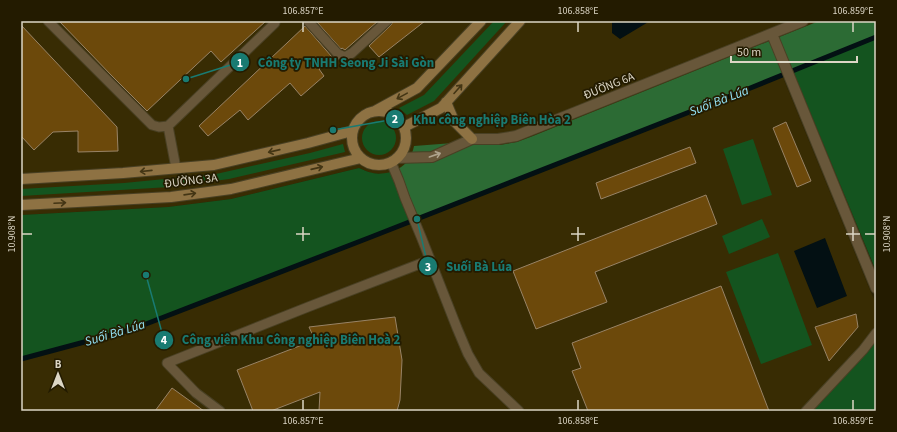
<svg xmlns="http://www.w3.org/2000/svg" width="897" height="432" font-family="'Source Sans 3',sans-serif">
	<rect width="100%" height="100%" fill="#2d2405"/>
	<!-- built -->
	<path fill="#382c03" d="M21,21h855v16l-94,38 90,220 4,8v24l-19,23 -57,61h-275l-43,-40 -16,-11 9,16 38,35h-492v-52l112,-30 277,-108 -28,-47 -11,-1 -12,-5 -128,31 -63,8 -147,8z"/>
	<!-- green -->
	<path fill="#14541f" d="M494,21h13l-73,80 -27,14 -8,-7 25,-13z
		M876,37v234l-83,-200z
		M362 138a17 17 0 1 1 34 0a17 17 0 1 1-34 0Z
		M753,139l19,56 -30,10 -19,-56z
		M343,144l2,8 -116,27 -59,8 -149,9v-7l103,-6 92,-9 94,-21z
		M359,168c13,6 18,7 32,4l20,49 -278,108 -112,30v-144l147,-8 63,-8z
		M762,219l8,18 -41,17 -7,-18z
		M778,253l34,92 -51,19 -35,-92z
		M876,339v72h-65z"/>
	<!-- forest -->
	<path fill="#2c6b34" d="M819,21h57v16l-133,54 -326,128 -19,-50c9,-5 14,-13 16,-23l39,-3 19,2h28l17,-3 16,-6z"/>
	<!-- water -->
	<path fill="#031013" d="M612,21h38l-30,18 -8,-6z
		M825,238l22,58 -30,12 -23,-57z"/>
	<g fill="none" stroke-linecap="round" stroke-linejoin="round">
		<!-- stream -->
		<path stroke="#031013" stroke-width="5" d="M21,359l112,-30 238,-92 372,-146 133,-54"/>
	</g>
	<!-- building -->
	<path fill="#6c490b" stroke="#988366" d="M59,21h207l-45,41 -10,-11 -64,60 -35,-35z
		M316,21h62l-33,29 -3,-2 -1,1z
		M393,21h32l-46,36 -10,-11 22,-21z
		M21,25l96,102 1,24 -40,1v-21l-25,1 -19,18 -13,-14z
		M305,26l27,31 -13,12 5,7 -23,20 -11,-13 -42,37 -8,-10 -32,26 -9,-10z
		M786,122l25,59 -14,6 -24,-59z
		M690,147l6,16 -95,36 -5,-16z
		M706,195l11,29 -122,48 12,30 -71,27 -23,-58z
		M721,286l48,125h-181l-16,-40 9,-3 -9,-25z
		M856,314l2,13 -29,34 -14,-34z
		M395,317l7,43 -2,40 -3,11h-78l1,-19 -49,19h-18l-16,-41 78,-30 -6,-13z
		M172,388l32,23h-49z"/>
	<g fill="none" stroke-linecap="round" stroke-linejoin="round">
		<defs>
			<path id="lane" d="M48,21l104,104 7,2 9,-1 107,-103v-2
				M308,21l30,33 7,3 7,-4 35,-32
				M168,126l8,42
				M391,162l8,19 6,17 17,41 35,89 11,26 11,19 40,38
				M220,411l-24,-18 -29,-30 141,-56 122,-47
				M806,411l57,-61 13,-17"/>
			<path id="street" d="M772,34l104,254
				M397,158l35,-1 40,-18h26l18,-3 287,-115"/>
			<path id="secondary" d="M446,102l8,19 18,18
				M375,111l42,-23 64,-67
				M352 138a27 27 0 1 1 54 0a27 27 0 1 1-54 0Z
				M404,127l37,-19 79,-87
				M21,179l102,-6 91,-8 94,-22 44,-12
				M21,205l150,-8 60,-8 130,-31"/>
		</defs>
		<!-- lane casing -->
		<use href="#lane" stroke="#494024" stroke-width="11"/>
		<!-- street casing -->
		<use href="#street" stroke="#494024" stroke-width="12"/>
		<!-- secondary casing -->
		<use href="#secondary" stroke="#494024" stroke-width="12"/>
		<!-- lane -->
		<use href="#lane" stroke="#68573a" stroke-width="9"/>
		<!-- street -->
		<use href="#street" stroke="#68573a" stroke-width="10"/>
		<!-- secondary -->
		<use href="#secondary" stroke="#8e7243" stroke-width="10"/>
	</g>
	<!-- one-way arrows -->
	<defs><path id="oneway-shaft" d="M-6 0H5M1.5-3L5.5 0L1.5 3" fill="none" stroke-width="1.6" stroke-linecap="round" stroke-linejoin="round"/></defs>
	<g stroke="#433514">
		<use href="#oneway-shaft" transform="translate(458 89) rotate(-48)"/>
		<use href="#oneway-shaft" transform="translate(402 96) rotate(151)"/>
		<use href="#oneway-shaft" transform="translate(274 151) rotate(167)"/>
		<use href="#oneway-shaft" transform="translate(317 168) rotate(-13)"/>
		<use href="#oneway-shaft" transform="translate(146 171) rotate(174)"/>
		<use href="#oneway-shaft" transform="translate(190 194) rotate(-8)"/>
		<use href="#oneway-shaft" transform="translate(60 203) rotate(-3)"/>
	</g>
	<use stroke="#aea38d" href="#oneway-shaft" transform="translate(435 155) rotate(-19)"/>
	<!-- ticks -->
	<path fill="none" stroke="#dcd6c5" stroke-width="1.5" d="M303,22v10M578,22v10M853,22v10M303,227v14M578,227v14M853,227v14M22,234h10M296,234h14M571,234h14M846,234h14M865,234h10M303,400v10M578,400v10M853,400v10"/>
	<g text-anchor="middle" dominant-baseline="central" stroke-width="3.5" stroke-linejoin="round" paint-order="stroke">
		<!-- street labels -->
		<g font-size="12" fill="#dcd6c5" stroke="#231b00">
			<text transform="translate(609 86) rotate(-22)">ĐƯỜNG 6A</text>
			<text transform="translate(191 181) rotate(-7)">ĐƯỜNG 3A</text>
		</g>
		<!-- water labels -->
		<g font-size="13" font-style="italic" fill="#95e5f8" stroke="#231b00">
			<text transform="translate(719 101) rotate(-21)">Suối Bà Lúa</text>
			<text transform="translate(115 333) rotate(-17)">Suối Bà Lúa</text>
		</g>
	</g>
	<!-- callouts -->
	<path fill="none" stroke="#197b72" stroke-width="1.5" d="M186 79L240 62M333 130L395 119M417 219L428 266M146 275L164 340"/>
	<g fill="#197b72" stroke="#231b00" stroke-width="1.5">
		<circle cx="186" cy="79" r="4"/>
		<circle cx="333" cy="130" r="4"/>
		<circle cx="417" cy="219" r="4"/>
		<circle cx="146" cy="275" r="4"/>
		<circle cx="240" cy="62" r="10"/>
		<circle cx="395" cy="119" r="10"/>
		<circle cx="428" cy="266" r="10"/>
		<circle cx="164" cy="340" r="10"/>
	</g>
	<g font-size="12" text-anchor="middle" font-weight="bold" fill="#fff">
		<text x="240" y="67">1</text>
		<text x="395" y="123">2</text>
		<text x="428" y="271">3</text>
		<text x="164" y="344">4</text>
	</g>
	<g font-size="13" text-anchor="middle" font-weight="bold" fill="#197b72" stroke="#231b00" stroke-width="3.5" stroke-linejoin="round" paint-order="stroke">
		<text x="346" y="67">Công ty TNHH Seong Ji Sài Gòn</text>
		<text x="492" y="124">Khu công nghiệp Biên Hòa 2</text>
		<text x="479" y="271">Suối Bà Lúa</text>
		<text x="291" y="344">Công viên Khu Công nghiệp Biên Hoà 2</text>
	</g>
	<!-- border -->
	<rect width="897" height="432" fill="none" stroke="#231b00" stroke-width="44"/>
	<!-- north arrow -->
	<g transform="translate(58 374)" stroke="#231b00" stroke-width="3" paint-order="stroke">
	<path d="M0-3L7 15L0 10L-7 15Z" fill="#dcd6c5"/>
	<text y="-6" font-size="11" font-weight="bold" text-anchor="middle" fill="#dcd6c5">B</text>
	</g>
	<!-- scale -->
	<path d="M731 56v6h126v-6" fill="none" stroke="#dcd6c5" stroke-width="2"/>
	<text x="737" y="56" font-size="12" fill="#dcd6c5" stroke="#231b00" stroke-width="3" paint-order="stroke">50 m</text>
	<rect x="22" y="22" width="853" height="388" fill="none" stroke="#dcd6c5" stroke-width="1.5"/>
	<g font-size="10" text-anchor="middle" fill="#dcd6c5">
		<text x="303" y="14">106.857°E</text>
		<text x="578" y="14">106.858°E</text>
		<text x="853" y="14">106.859°E</text>
		<text transform="translate(11 234) rotate(-90)" y="4">10.908°N</text>
		<text transform="translate(886 234) rotate(-90)" y="4">10.908°N</text>
		<text x="303" y="424">106.857°E</text>
		<text x="578" y="424">106.858°E</text>
		<text x="853" y="424">106.859°E</text>
	</g>
</svg>
